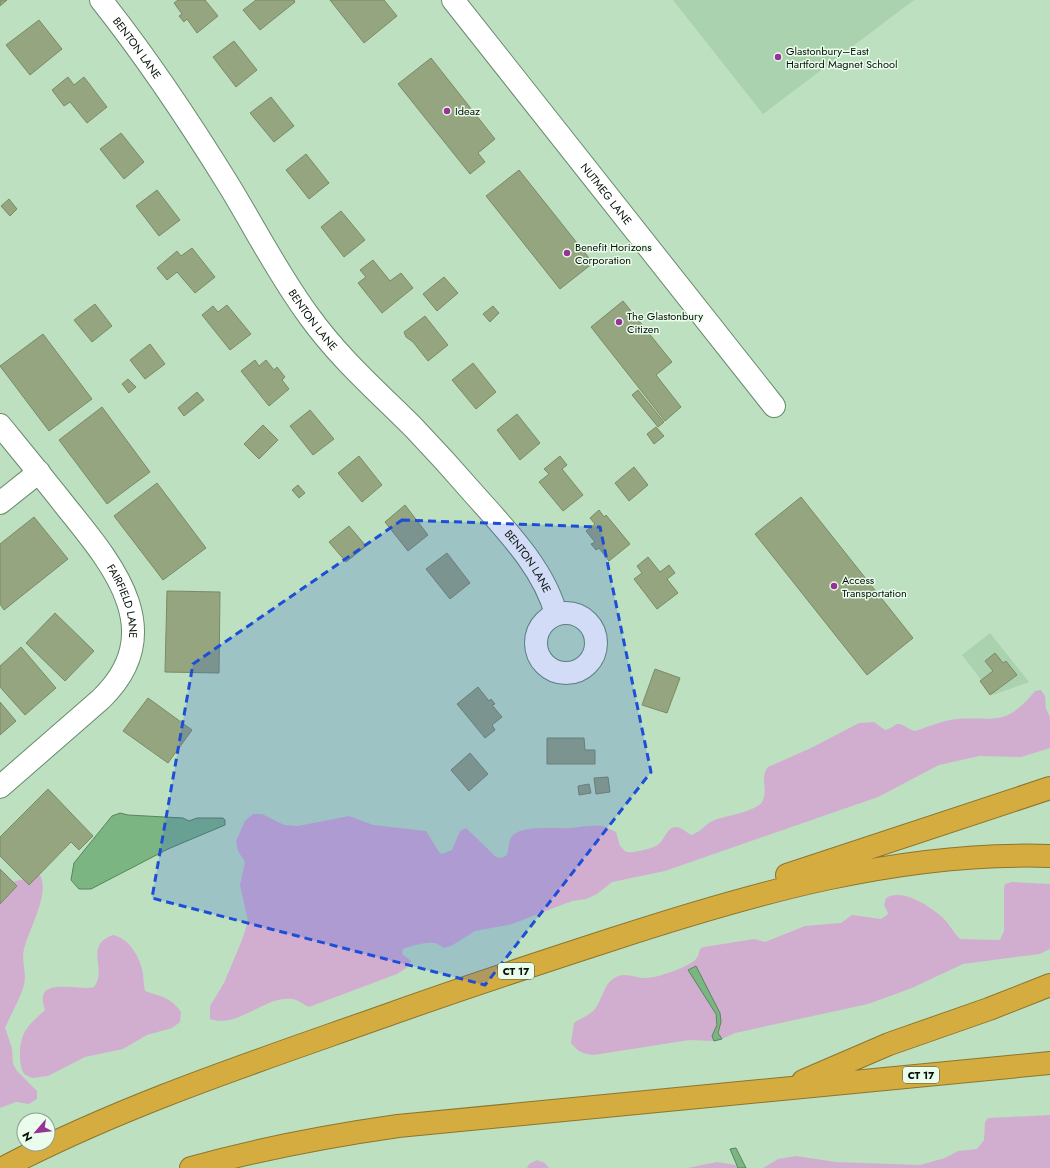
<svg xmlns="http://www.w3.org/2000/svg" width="1050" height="1168" font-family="Jost,sans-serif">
	<rect width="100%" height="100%" fill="#bde0c0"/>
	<!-- built -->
	<path fill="#aad2ae" d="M673,0h241l-151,114z
		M990,633l39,49 -36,13 -31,-40z"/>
	<!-- green -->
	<path fill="#d1aed0" d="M1041,690l4,6 1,13 4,8v31l-29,9 -42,-1 -40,9 -61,32 -213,74 -53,11 -15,12 -11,5 -14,2 -60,23 -37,7 -24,15 -8,2c-9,-10 -25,-3 -38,0l-2,1 -1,5 9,7 -2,5 -12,8 -88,33c-5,-2 -12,-8 -17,-8 -29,-3 -53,30 -82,20v-13l14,-23 18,-43 6,-19 -8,-36 5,-23 -7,-11 -2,-10 9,-20 8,-7h9l22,11 14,1 51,-10 24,9 53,6 13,21 3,2 10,-4 8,-19 6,-3 30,29 6,1 5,-3c2,-6 1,-15 6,-20 12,-10 43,-6 58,-7 9,-1 21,-3 31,-2 4,1 10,4 14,6l4,14 6,6c8,1 26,-3 33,-8 6,-5 8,-18 18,-17 4,1 10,5 14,8 10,-3 16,-13 26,-16 11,-3 39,-8 45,-17 7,-11 -3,-25 6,-35l43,-19 48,-25 15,-1 11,8c5,-1 8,-4 12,-6 6,-1 12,6 18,7 13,-4 28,-11 42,-12 41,-3 47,9 78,-28z
		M40,875c10,19 -11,54 -16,74 -3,12 3,23 0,36 -4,14 -13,29 -19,43l7,20 1,16 4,7 20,20v8l-8,5 -13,-2 -16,6v-223z
		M1012,882l38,2v65l-10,5 -77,10 -51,24 -44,16 -133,29 -13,6 -4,-6 3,-11 -25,-56 -8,4c9,13 29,37 29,53 0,7 -6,11 -3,18l-25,-1 -95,15c-11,-1 -16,-3 -23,-12l3,-20c7,-5 16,-8 21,-14 7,-9 9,-25 19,-31 10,-7 21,0 32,0 11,0 43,-11 50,-19 3,-3 2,-7 5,-11l3,-1 50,-8 11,3 40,-16 36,-3 11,-8 29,4 6,-4 1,-2 -4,-8 2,-7c17,-10 43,8 56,19 7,6 11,15 18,22l40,1 4,-9v-43l1,-4z
		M113,935c15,3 25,19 29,34 2,7 1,15 3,22 15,5 27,7 36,21l-1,10 -8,6 -25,7 -24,14 -38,8 -37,19 -16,2 -8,-4c-4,-7 -4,-14 -4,-22 1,-22 10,-28 25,-42 -1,-4 -3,-9 -2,-13 1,-18 41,-6 51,-10 14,-17 -11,-42 19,-52z
		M1050,1115v53h-287l15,-9 18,-3 40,6 84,3 25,-7 13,-7 19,-2 7,-9 1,-18 3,-4z
		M537,1160l8,3 4,5h-22l2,-4z
		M717,1162l19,3 2,3h-51z"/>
	<!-- water -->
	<path fill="#7bb582" stroke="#58845d" d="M120,813l8,2 55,3 6,3 8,-3h26l2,2v5l-57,24 -77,40h-12l-8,-9 3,-17 38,-47z
		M696,966l24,47 1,9 -3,11 4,6 -8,2 -2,-5 5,-11 -1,-11 -28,-44z
		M736,1148l10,20h-8l-8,-19z"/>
	<!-- building -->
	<path fill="#94a57f" stroke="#7a8a65" d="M0,0h7l-7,6z
		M178,0h27l13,16 -21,17 -10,-14 -3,3 -5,-6 3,-2 -8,-11z
		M256,0h38l1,2 -35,28 -17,-20z
		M330,0h54l13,16 -33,27z
		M39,20l23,29 -32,26 -24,-30z
		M234,41l23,29 -21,17 -23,-30z
		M431,58l64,81 -17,14 7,9 -15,12 -72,-90z
		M68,77l6,8 10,-8 23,30 -20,16 -17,-21 -6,4 -12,-16z
		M271,97l23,29 -20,16 -24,-29z
		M121,133l23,29 -20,17 -24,-30z
		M306,154l23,29 -20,16 -23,-29z
		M519,170l74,93 -33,26 -74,-93z
		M157,190l23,30 -21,16 -23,-30z
		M9,199l8,10 -7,7 -9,-10z
		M341,211l24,29 -21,17 -23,-30z
		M192,248l23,29 -20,16 -18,-21 -10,8 -10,-12 20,-17 4,5z
		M373,260l17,21 11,-8 12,15 -31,25 -24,-30 8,-6 -6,-7z
		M444,277l14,16 -21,18 -14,-17z
		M623,301l49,61 -16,13 25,32 -16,14 -74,-94z
		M95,304l17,22 -20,16 -18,-22z
		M227,305l24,29 -21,16 -28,-35 11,-9 5,6z
		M493,306l6,7 -9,9 -7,-8z
		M425,316l23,29 -20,16 -15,-19 -7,-5 -2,-5z
		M43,334l49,65 -43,32 -49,-65z
		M150,344l15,20 -20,15 -15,-19z
		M255,360l4,6 7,-6 8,10 3,-3 8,10 -3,3 7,9 -20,17 -28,-35z
		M473,363l23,29 -20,17 -24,-29z
		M128,379l8,8 -7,6 -7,-9z
		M638,390l26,32 -6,5 -26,-32z
		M197,392l7,8 -20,16 -6,-8z
		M102,407l48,65 -43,32 -48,-64z
		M310,410l24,29 -21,16 -23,-29z
		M517,414l23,29 -20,17 -23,-30z
		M263,425l15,15 -19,19 -15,-15z
		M656,427l8,9 -10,8 -7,-10z
		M359,456l23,29 -20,17 -24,-29z
		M560,456l7,9 -5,4 21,26 -20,16 -24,-29 10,-8 -5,-5z
		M634,467l14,18 -19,16 -14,-18z
		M157,483l49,65 -43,32 -49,-64z
		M298,485l7,8 -6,5 -7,-8z
		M801,497l112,141 -46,37 -112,-141z
		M405,505l23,30 -20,16 -23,-29z
		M599,510l5,7 2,-2 24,29 -21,17 -10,-13 -3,2 -5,-6 4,-2 -9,-11 9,-7 -5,-6z
		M34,517l34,42 -64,51 -4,-6v-60z
		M349,526l17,20 -20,16 -17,-20z
		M447,553l23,30 -20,16 -24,-30z
		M648,557l12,15 9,-7 6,8 -8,6 11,14 -21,16 -23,-30 8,-6 -5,-7z
		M167,591l53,1 -1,81 -54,-1z
		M55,613l39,38 -29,30 -39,-38z
		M21,647l35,41 -31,27 -25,-28v-21z
		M995,653l8,10 3,-2 11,14 -27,20 -10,-14 13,-10 -8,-10z
		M655,669l25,9 -13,35 -25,-8z
		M478,687l11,14 2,-2 4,5 -3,1 10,12 -10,8 3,5 -10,8 -28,-34z
		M148,698l44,32 -24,33 -45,-32z
		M0,702l16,19 -16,14z
		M547,738h37l1,12h10v14h-48z
		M470,753l18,21 -19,17 -18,-21z
		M608,777l2,15 -14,2 -2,-16z
		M589,784l2,9 -12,2 -1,-9z
		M48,789l45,47 -14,14 -8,-8 -42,43 -29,-29v-19z
		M0,869l17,17 -17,18z"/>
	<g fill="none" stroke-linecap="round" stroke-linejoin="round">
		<defs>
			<g id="street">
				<path id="s1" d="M101,0c46,58 88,121 127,184 27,44 50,90 81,132 30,42 69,76 105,112 21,22 41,44 60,66 31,35 70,74 82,120"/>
				<path id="s2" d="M453,0l321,406"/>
				<path id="s3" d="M0,425c22,27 45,55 67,83 46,57 103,124 34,191l-101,88"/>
				<path d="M0,503l39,-31"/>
				<circle cx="566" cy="643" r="30"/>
			</g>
			<path id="highway" d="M787,875l263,-87
				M803,1081l86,-37 100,-35 61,-24
				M3,1168c124,-65 258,-108 390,-155 73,-26 146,-50 220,-74 141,-46 287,-88 437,-83
				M191,1168c68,-19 137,-32 207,-42l652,-63"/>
		</defs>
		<!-- street casing -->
		<use href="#street" stroke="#698a6d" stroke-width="24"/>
		<!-- highway casing -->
		<use href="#highway" stroke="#8c752c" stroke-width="24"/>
		<!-- street -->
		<use href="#street" stroke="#fff" stroke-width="22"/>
		<!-- highway -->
		<use href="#highway" stroke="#d5ac40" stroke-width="22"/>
	</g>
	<!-- marked area -->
	<path fill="#1d4ed8" fill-opacity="0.2" stroke="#1d4ed8" stroke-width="3" stroke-dasharray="8 5" stroke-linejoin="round" d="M402,520l198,7 51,245 -166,213 -333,-87 41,-234z"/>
	<!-- markers -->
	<g fill="#973298" stroke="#eafceb" stroke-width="1.5">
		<circle cx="778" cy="57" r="4"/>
		<circle cx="447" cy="111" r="4"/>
		<circle cx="567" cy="253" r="4"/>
		<circle cx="619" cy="322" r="4"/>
		<circle cx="834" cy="586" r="4"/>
	</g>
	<g text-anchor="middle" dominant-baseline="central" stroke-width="3" stroke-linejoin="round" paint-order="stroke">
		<!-- shield labels -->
		<g fill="#eafceb" stroke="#4a574b" stroke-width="1">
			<rect x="498" y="963" width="36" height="16" rx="3"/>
			<rect x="903" y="1067" width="36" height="16" rx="3"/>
		</g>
		<g font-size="10" font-weight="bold" fill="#051006">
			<text x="516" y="971">CT 17</text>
			<text x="921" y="1075">CT 17</text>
		</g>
		<!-- street labels -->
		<g font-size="11" fill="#051006" stroke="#eafceb">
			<text stroke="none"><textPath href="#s1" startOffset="60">BENTON LANE</textPath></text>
			<text stroke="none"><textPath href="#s2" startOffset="247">NUTMEG LANE</textPath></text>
			<text stroke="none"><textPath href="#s1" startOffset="384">BENTON LANE</textPath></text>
			<text stroke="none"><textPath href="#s1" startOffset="708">BENTON LANE</textPath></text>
			<text stroke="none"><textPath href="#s3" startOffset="217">FAIRFIELD LANE</textPath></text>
		</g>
		<!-- poi labels -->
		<g font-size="11" fill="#051006" stroke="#eafceb" text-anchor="start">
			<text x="786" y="51">Glastonbury–East<tspan x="786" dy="13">Hartford Magnet School</tspan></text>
			<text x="455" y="111">Ideaz</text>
			<text x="575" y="247">Benefit Horizons<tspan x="575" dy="13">Corporation</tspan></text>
			<text x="627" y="316">The Glastonbury<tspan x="627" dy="13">Citizen</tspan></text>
			<text x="842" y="580">Access<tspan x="842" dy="13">Transportation</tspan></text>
		</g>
	</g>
	<!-- north arrow -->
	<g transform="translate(36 1132) rotate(242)"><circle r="19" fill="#eafceb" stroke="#8e9e8f"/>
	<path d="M0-3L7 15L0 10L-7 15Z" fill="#973298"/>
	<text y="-6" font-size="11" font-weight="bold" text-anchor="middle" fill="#051006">N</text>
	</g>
</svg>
